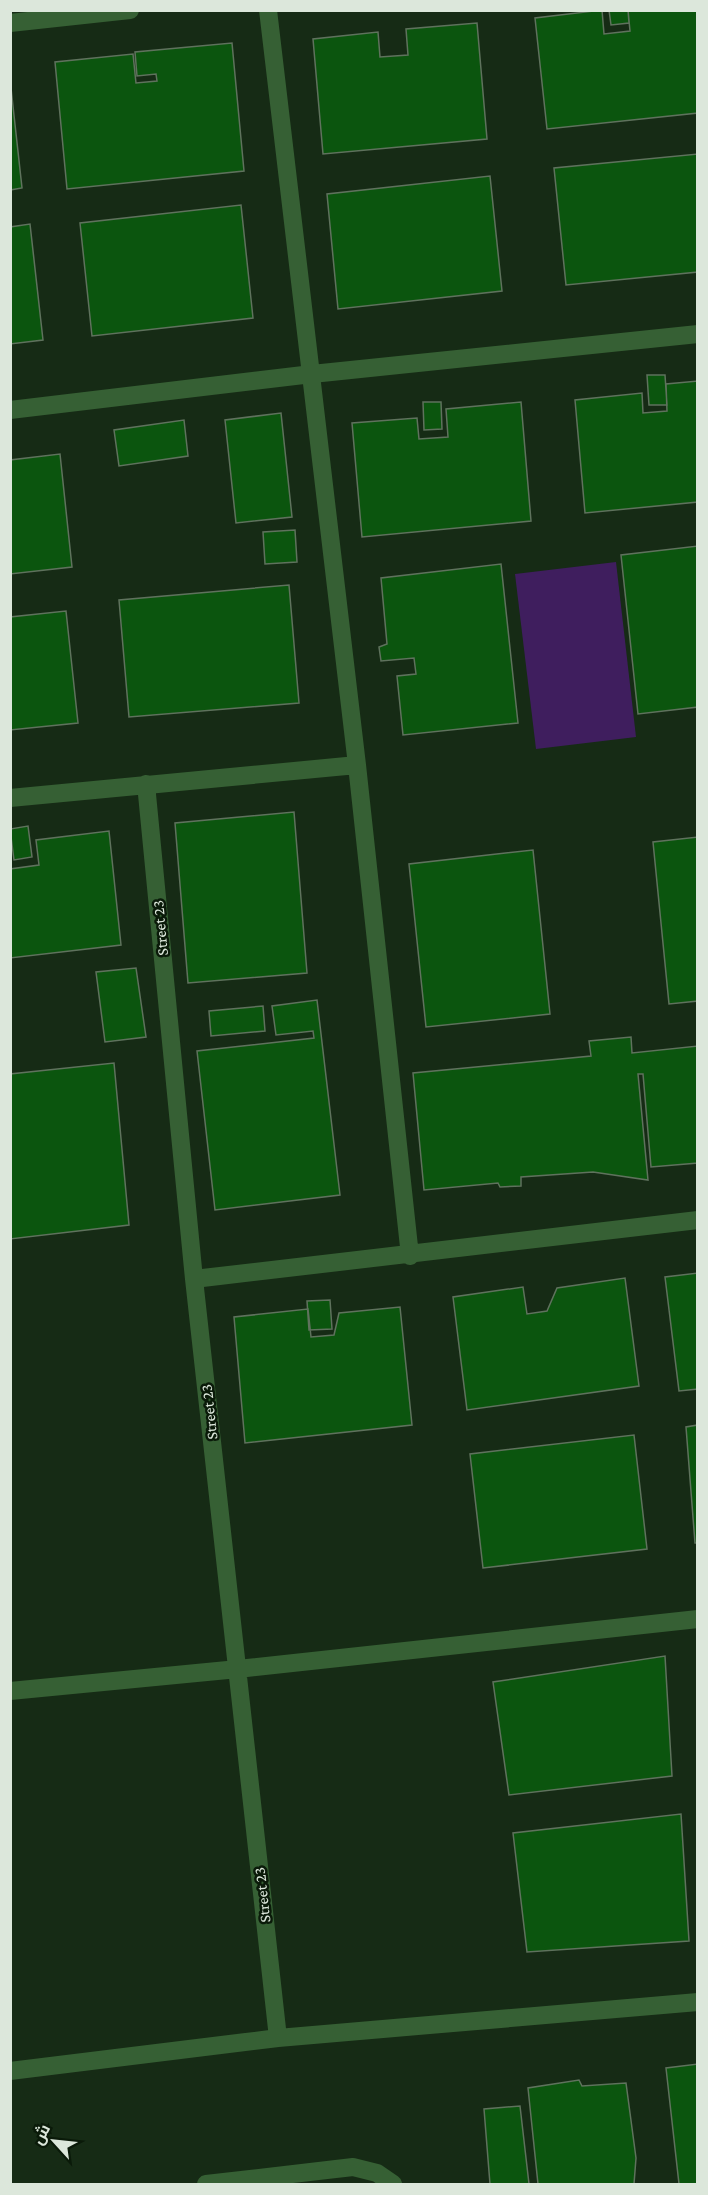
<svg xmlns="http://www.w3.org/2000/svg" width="708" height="2195" font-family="'Crimson Pro',Cairo,serif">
	<rect width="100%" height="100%" fill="#132312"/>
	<!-- built -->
	<path fill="#162b15" d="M11,11h686v2173h-686z"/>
	<!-- green -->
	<path fill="#3f1e5e" d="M616,562l20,175 -100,12 -21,-175z"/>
	<!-- building -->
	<path fill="#0b550e" stroke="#5f725d" stroke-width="1.5" d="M602,10l2,24 26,-3 -2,-21h70v103l-151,16 -12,-111z
		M609,10h19l1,13 -18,2z
		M477,23l10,116 -164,15 -10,-115 65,-7 2,25 28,-2 -2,-26z
		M232,43l12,128 -177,18 -12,-127 78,-8 3,29 21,-2 -1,-7 -19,2 -2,-24z
		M10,79l12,109 -12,2z
		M698,154v118l-132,13 -12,-117z
		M490,176l12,115 -164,18 -11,-115z
		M241,205l12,113 -161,18 -12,-113z
		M30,224l13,116 -33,4v-117z
		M647,375h18l2,30h-18z
		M698,381v121l-113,11 -10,-113 67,-7 1,20 24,-2 -1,-27z
		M423,402h18l1,27 -18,1z
		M521,402l10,119 -169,16 -10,-114 65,-5 2,21 29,-2 -2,-28z
		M281,413l11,104 -56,6 -11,-103z
		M184,420l4,36 -69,10 -5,-36z
		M60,454l12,113 -62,7v-114z
		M295,530l2,32 -32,2 -2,-32z
		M698,546v161l-60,7 -17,-159z
		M501,564l17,159 -115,12 -6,-59 19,-2 -2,-16 -33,3 -2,-14 8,-3 -6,-66z
		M289,585l10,118 -170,14 -10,-117z
		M66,611l12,112 -68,7v-113z
		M294,812l13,161 -119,10 -13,-160z
		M28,826l4,31 -18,3 -4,-31z
		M109,831l12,114 -111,13v-89l29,-4 -3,-25z
		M698,837v164l-29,3 -16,-162z
		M533,850l17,164 -124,13 -17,-163z
		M136,968l10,69 -41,5 -9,-70z
		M317,1000l23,195 -125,15 -18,-159 117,-13 -1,-7 -37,4 -4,-29z
		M263,1006l2,25 -54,5 -2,-25z
		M631,1037l1,16 66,-7v117l-47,4 -8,-93h-5l10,106 -55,-8 -72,5v9l-21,1 -2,-4 -74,7 -11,-117 178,-17 -2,-15z
		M114,1063l15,162 -119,14v-165z
		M698,1273v116l-19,2 -14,-114z
		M625,1278l14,108 -172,24 -14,-113 70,-10 4,27 20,-3 10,-23z
		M330,1300l2,29 -23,1 -2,-29z
		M400,1307l12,118 -167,18 -11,-126 74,-8 3,28 23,-2 5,-22z
		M698,1425v118h-3l-9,-116z
		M634,1435l13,114 -164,19 -13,-114z
		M665,1656l7,120 -163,19 -16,-113z
		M681,1814l8,127 -162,11 -14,-119z
		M698,2064v120h-19l-13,-116z
		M579,2080l3,6 44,-3 10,75 -2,26h-96l-10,-96z
		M520,2106l9,78h-39l-6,-75z"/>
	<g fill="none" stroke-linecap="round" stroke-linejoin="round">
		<!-- street -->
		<path stroke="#366034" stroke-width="18" d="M268,10l89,755 53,491
			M10,23l120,-13
			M10,410l302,-36 386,-40
			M146,784l48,495 84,759
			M10,798l347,-33
			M194,1279l504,-59
			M10,1691l228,-22 460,-50
			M10,2071l268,-33 420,-36
			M206,2184l147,-17 24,6 16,11"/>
	</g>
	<g text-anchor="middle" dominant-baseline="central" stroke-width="5" stroke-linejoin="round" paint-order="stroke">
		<!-- street labels -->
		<g font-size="16" fill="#dce7db" stroke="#0a1a09">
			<text transform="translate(160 928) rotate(-95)">Street 23</text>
			<text transform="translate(209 1412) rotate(-96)">Street 23</text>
			<text transform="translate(262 1895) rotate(-96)">Street 23</text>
		</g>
	</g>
	<!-- border -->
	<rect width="708" height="2195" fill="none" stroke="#dce7db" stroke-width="24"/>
	<!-- north arrow -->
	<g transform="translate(54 2141) rotate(297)" stroke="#0a1a09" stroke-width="4.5" paint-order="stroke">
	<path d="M0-4.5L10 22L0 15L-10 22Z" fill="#dce7db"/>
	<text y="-9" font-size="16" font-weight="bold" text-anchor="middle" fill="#dce7db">ش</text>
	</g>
</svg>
